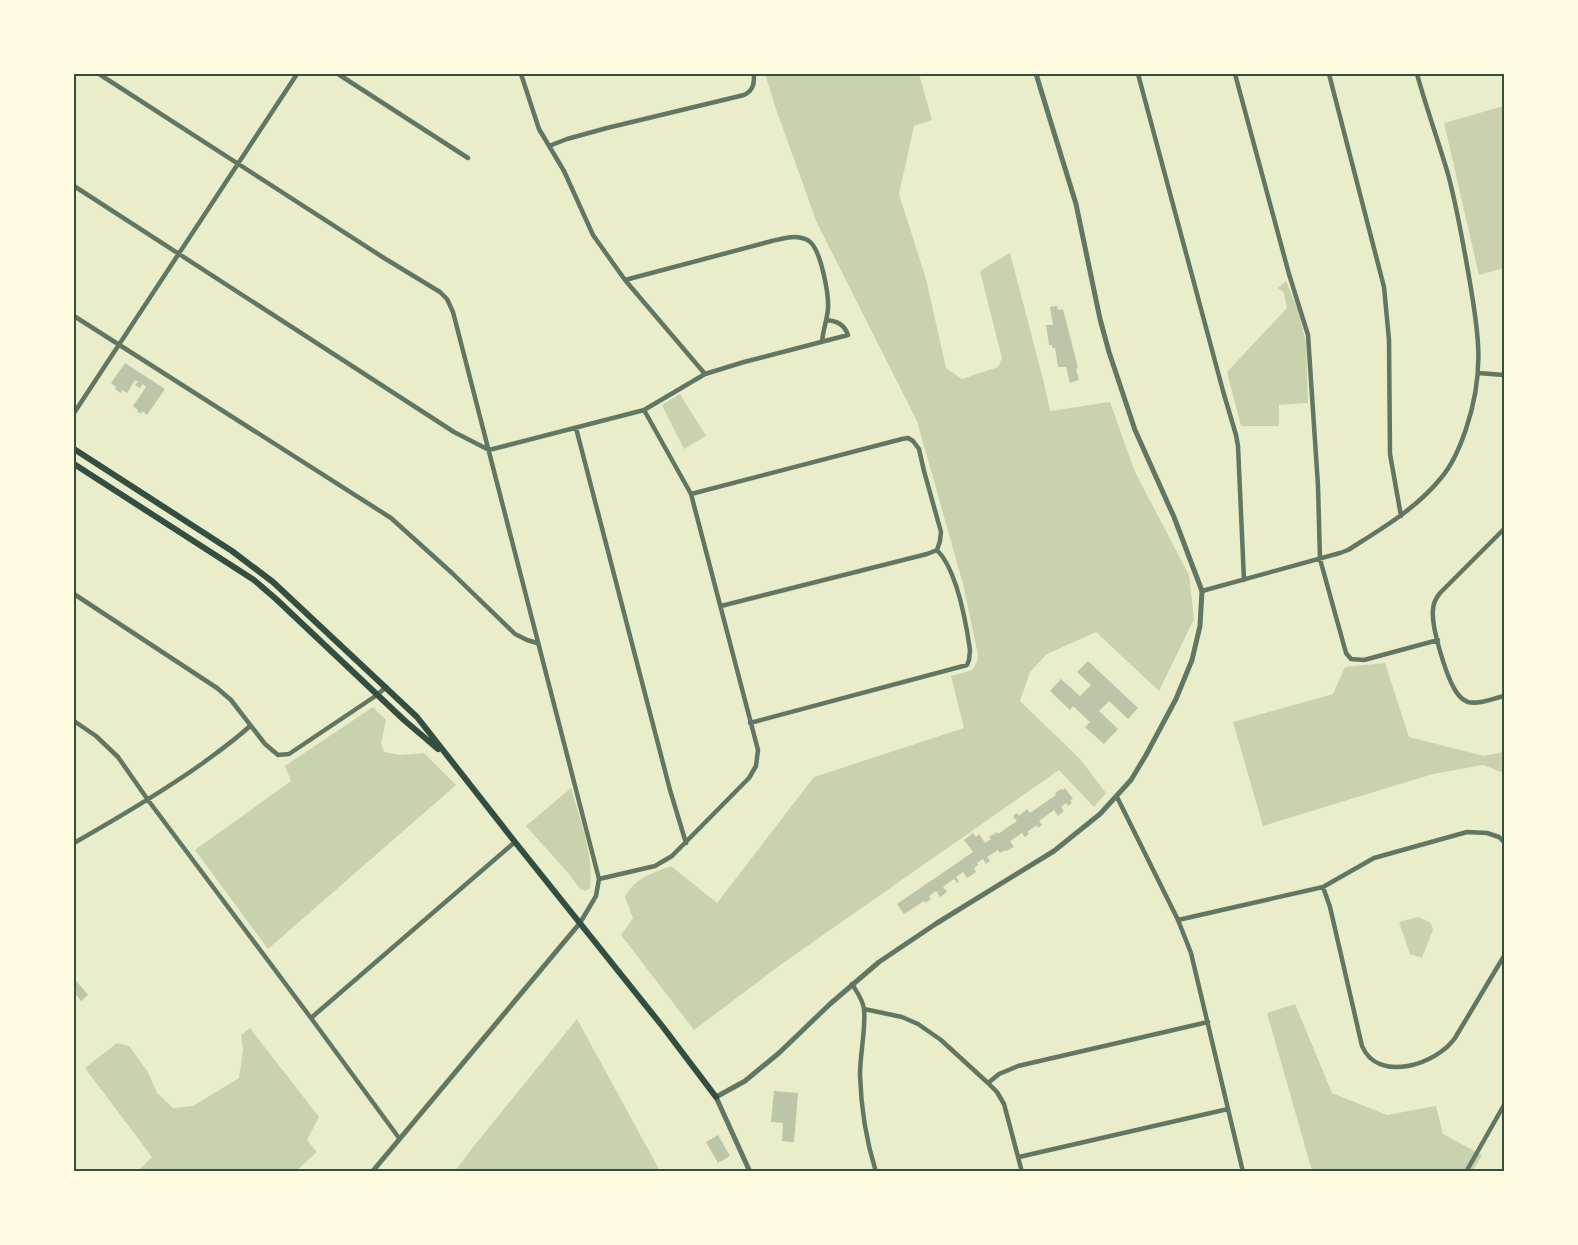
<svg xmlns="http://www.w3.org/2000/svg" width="1578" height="1245" font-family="'Golos Text',sans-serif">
	<rect width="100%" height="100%" fill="#e9edc9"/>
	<!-- green -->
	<path fill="#cad2ad" d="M765,74h154l13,46 -18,6 -15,68 27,85 20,89 16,11 36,-12 4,-9 -22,-87 30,-18 34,130 6,28 60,-9 25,70 54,103 5,44 -35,72 -63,-59 -49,22 -17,18 -10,29 60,58 26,34 -12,14 -35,-37 -276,193 -89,67 -73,-95 12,-17 -8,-21c11,-20 26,-23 46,-31l46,37 97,-126 150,-49 -13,-52 21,-6 5,-8 1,-7 -15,-71 -46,-163 -100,-198 -41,-114z
		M1504,106v162l-25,7 -35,-152z
		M1286,281l13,31 7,31 2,60 -29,2v21h-38l-14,-54 60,-64 -3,-15 -6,-5z
		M680,394l26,42 -22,13 -22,-44z
		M1385,663l24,74 75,19 20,-4v21l-21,-8 -50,9 -170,52 -30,-104 100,-28 12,-27z
		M373,707l13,13 -5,23 3,9 16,3 24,-2 32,32 -188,164 -73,-99 96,-69 -6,-15z
		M571,788c9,32 23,67 19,100l-4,3 -6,-2 -11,-15 -43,-48z
		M1418,917l13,6 2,7 -11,28 -12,-4 -11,-32z
		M1295,1004l37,89 55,22 49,-9 7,28 39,21 -9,16h-161l-45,-158z
		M577,1019l83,152h-205l18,-24z
		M250,1028l69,89 -12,23 10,12 -21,19h-153l-3,-2 12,-12 -67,-89 32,-25 12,3 19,26 9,21 16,15 20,-2 46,-28 4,-29 -2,-14z"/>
	<!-- building -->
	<path fill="#bcc5a7" d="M1057,306l1,4 5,-1 15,59 -2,1 3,11 -9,3 -4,-16h-8l-3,-19h-3v-3h-3l-3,-20h7l-3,-18z
		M125,363l40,26 -18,26 -5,-4 -1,3 -4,-3 1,-1 -5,-4 13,-19 -3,-3 -3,4 -5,-3 3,-3 -3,-2 -8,13 -5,-3 -1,3 -6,-4 1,-2 -5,-4z
		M1088,661l50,47 -10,11 -19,-18 -10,10 19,18 -14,15 -19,-17 5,-5 -17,-16 -3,4 -20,-19 11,-12 19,17 11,-11 -14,-13z
		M1065,788l8,11 -3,1 2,3 -4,3 -2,-3 -5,4 3,4 -6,5 -4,-6 -15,11 3,4 -4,3 -1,-3 -10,7 2,2 -4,3 -3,-4 -12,8 4,6 -7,4 -1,-1 -6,3 -2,-3 -11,7 3,4 -4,3 -3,-5 -6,4 1,2 -4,3 2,4 -9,6 -4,-6 -7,5 3,5 -2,1 -3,-4 -11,8 4,5 -7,5 -4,-6 -7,5 2,3 -6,4 -1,-2 -20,13 -7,-10 76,-52 -9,-12 9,-7 3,4 3,-3 6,9 6,-4 -2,-2 8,-5 1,2 19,-13 -4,-5 4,-3 2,3 8,-7 3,4 26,-18 -1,-2 6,-4 2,1z
		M74,978l14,17 -7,6 -6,-8 -1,1z
		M774,1091l24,2 -4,49 -12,-1 1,-18 -12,-1z
		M718,1135l12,21 -12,7 -12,-21z"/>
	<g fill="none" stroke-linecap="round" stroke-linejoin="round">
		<!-- minor -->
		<path stroke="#617663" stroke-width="4.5" d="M99,74l285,184 56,34 7,7 6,13c49,189 97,378 146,567l-3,17 -16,27
			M338,74l130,84
			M521,74l18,55 25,42 29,64 32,45 80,94
			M1138,74l85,317 13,44 2,11 6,134
			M1235,74l54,200 19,61 10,151 2,73 26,94 5,6 13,1 74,-20
			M1329,74l55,213 5,53 1,114 11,62
			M549,146l18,-7 40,-11 137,-33c10,-5 10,-12 10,-21
			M74,186l380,246 35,18 155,-40 61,-36 39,-12 104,-27c-4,-11 -11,-14 -22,-15
			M625,280l147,-39c12,-3 25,-7 37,0 12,8 20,54 19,68 -1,11 -5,21 -6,33
			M74,316l317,202 61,55 63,61 12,6 10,3
			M1478,373l26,2
			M74,413l223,-339
			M576,428l94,362 16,53
			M691,494l211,-55 6,-1 5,3 6,8 5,22 17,61 -1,9 -3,9
			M1504,529l-64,64c-4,5 -7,10 -7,17 -2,17 13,65 22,80 3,5 7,10 13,12 11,3 26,-4 36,-6
			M1202,591l138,-38 8,-3c33,-21 68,-41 93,-72 12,-14 19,-31 25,-49 19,-56 13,-95 3,-152 -6,-35 -12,-69 -21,-103 -10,-34 -22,-67 -31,-100
			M74,594l143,94 14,12 34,44 13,11 11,-1 88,-59 9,-8
			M721,606l206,-52 10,-4
			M74,721l22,15 22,21 30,43 163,218 88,120
			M750,723l217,-58 2,-5 1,-10c-4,-28 -13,-80 -33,-100
			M1117,797l61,123 13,33 52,219
			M74,843c44,-25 87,-50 129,-80 16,-12 32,-23 47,-37
			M599,879l56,-13 17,-10 77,-78 7,-12 2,-16 -67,-256 -47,-84
			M1323,887l7,20 32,139c16,38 75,18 93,-8l49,-82
			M1178,920l145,-33 51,-29 93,-26 20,1 12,4 5,5
			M852,984c5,8 11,16 12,25 2,19 -4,45 -4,66 1,33 6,65 16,97
			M864,1009l38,8 16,7 23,16 47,43 9,9 7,12 18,68
			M311,1018l204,-176
			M988,1083l11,-9 19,-8 190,-44
			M1019,1157l209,-48
			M1466,1172l38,-67"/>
		<!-- tertiary -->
		<path stroke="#617663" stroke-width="5" d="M372,1172l208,-249
			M750,1172l-34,-75 29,-16 34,-28 51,-49 49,-42 58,-39 117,-72 46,-37 31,-34 15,-25 30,-56 16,-39 8,-34 2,-35 -28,-74 -39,-87 -26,-78 -9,-33 -24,-115 -40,-130"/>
		<!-- secondary -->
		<path stroke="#344e41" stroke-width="6" d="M74,449l158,102 41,31 144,135 98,125 148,185 53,70
			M74,464l180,116 22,19 128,121 34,29"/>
	</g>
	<!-- border -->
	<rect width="1578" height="1245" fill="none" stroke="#fefae0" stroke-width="150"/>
	<rect x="75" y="75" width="1428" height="1095" fill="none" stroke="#344e41" stroke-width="2"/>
</svg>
